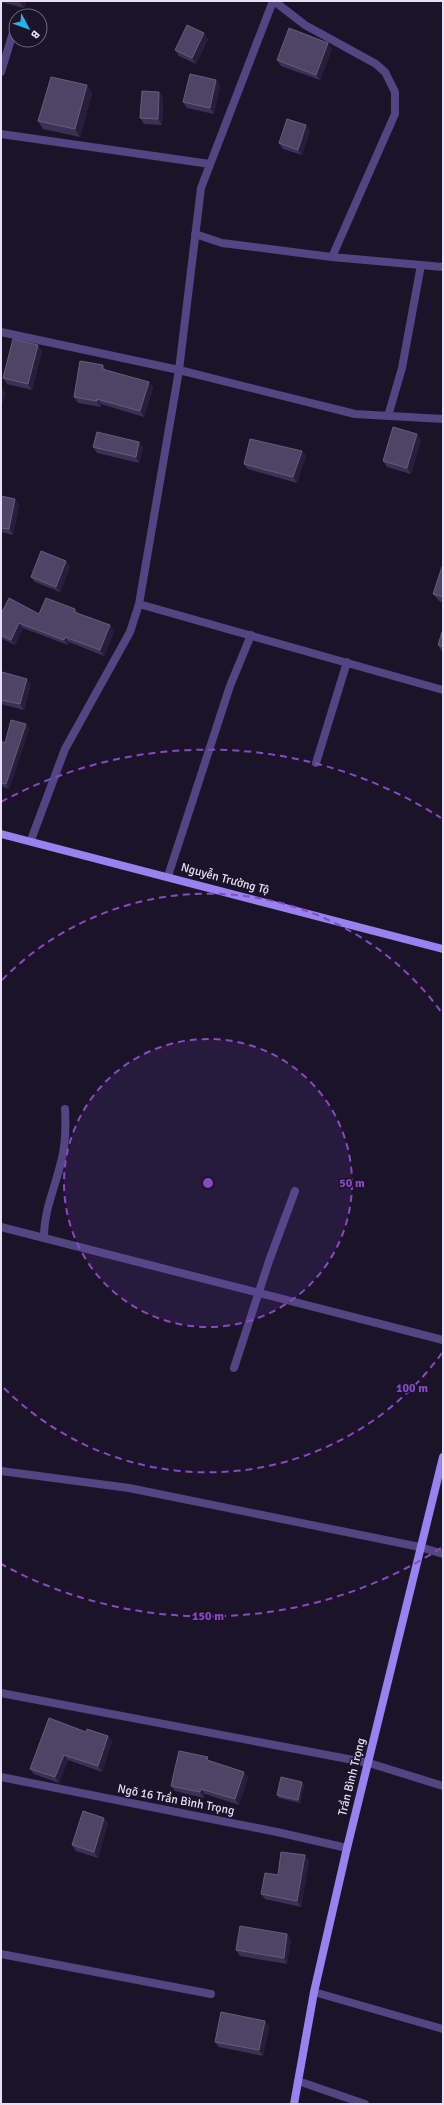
<svg xmlns="http://www.w3.org/2000/svg" width="444" height="2105" font-family="Signika,sans-serif">
	<rect width="100%" height="100%" fill="#1b1429"/>
	<g fill="none" stroke-linecap="round" stroke-linejoin="round">
		<!-- lane -->
		<path stroke="#514582" stroke-width="8" d="M168,876l62,-190 21,-51"/>
		<!-- street -->
		<path stroke="#514582" stroke-width="8" d="M274,1l31,24 71,39 9,8 10,20v22l-63,143
			M1,72l15,-49
			M1,134l209,30
			M195,234l27,9 110,14 111,10
			M1,332l178,38 176,44 88,5
			M388,416l14,-48 19,-103
			M139,604l304,86
			M316,763l31,-101
			M31,840l34,-91 65,-117 9,-28 40,-234 22,-182 72,-187
			M1,1227l442,113
			M44,1237c0,-27 11,-49 17,-75 5,-18 5,-35 4,-53
			M234,1368l35,-107 26,-70
			M1,1471l128,17 291,59 23,7
			M1,1693l368,70 74,23
			M1,1777l276,55 70,16
			M1,1954l210,40
			M314,1992l129,37
			M298,2081l67,23"/>
		<!-- secondary -->
		<path stroke="#9683ef" stroke-width="8" d="M1,834l442,115
			M294,2104l20,-112 33,-144 96,-391"/>
	</g>
	<!-- wall -->
	<path fill="#3d3055" d="M1,1h25l-2,7 -23,-6z
		M208,39l-12,25 -17,-8 -4,-6z
		M332,49l-12,31 -39,-14 -4,-6z
		M216,80l4,6 -6,28 -27,-6 -4,-6z
		M87,85l5,8 -12,44 -37,-8 -5,-8z
		M159,92l4,6 -1,27 -18,-1 -4,-6z
		M306,125l4,6 -8,24 -19,-6 -4,-6z
		M38,345l4,6 -10,39 -25,-6 -4,-6z
		M103,365l3,5 43,12 4,6 -9,29 -43,-13v3l-23,-4 -4,-6z
		M421,440l-10,34 -24,-7 -4,-6z
		M139,442l4,5 -4,16 -42,-10 -4,-6z
		M302,451l4,5 -9,27 -49,-14 -4,-5z
		M1,496l14,3 4,6 -6,30 -12,-3z
		M66,561l4,6 -10,25 -25,-10 -4,-5z
		M443,564v39l-4,-2 -6,-7z
		M75,609l3,4 32,12 4,6 -10,25 -35,-14 -1,3 -45,-17 -8,17 -14,-7v-24h38z
		M443,629v24l-5,-8z
		M1,674l30,10 -7,26 -23,-6z
		M26,724l3,5 -20,60 -8,-3v-45l4,2z
		M86,1732l26,9 -10,31 -34,-12 -9,23 -25,-9 -4,-5z
		M210,1761l38,16 -9,28 -34,-11 -1,4 -29,-7 -4,-5z
		M304,1785l-4,18 -21,-5 -2,-3z
		M104,1818l4,5 -10,35 -22,-7 -4,-6z
		M305,1855l4,6 -8,46 -36,-8 -4,-5 17,-19z
		M287,1934l4,6 -4,24 -47,-8 -4,-6z
		M269,2026l-6,30 -44,-9 -4,-5z"/>
	<!-- shaded-wall -->
	<path fill="#281d3c" d="M19,1h7l-2,7z
		M204,33l4,6 -12,25 -4,-6z
		M328,43l4,6 -12,31 -4,-5z
		M216,80l4,6 -6,28 -4,-6z
		M87,85l5,8 -12,44 -5,-8z
		M159,92l4,6 -1,27 -4,-6z
		M306,125l4,6 -8,24 -4,-5z
		M38,345l4,6 -10,39 -4,-6z
		M149,382l4,6 -9,29 -4,-6z
		M1,386l5,8 -5,14z
		M97,399l4,5v3l-4,-6z
		M417,434l4,6 -10,34 -4,-6z
		M139,442l4,5 -4,16 -3,-6z
		M302,451l4,5 -9,27 -4,-6z
		M15,499l4,6 -6,30 -4,-6z
		M66,561l4,6 -10,25 -4,-5z
		M19,623l4,5 -8,17 -4,-5z
		M110,625l4,6 -10,25 -4,-6z
		M65,637l4,5 -1,3 -4,-5z
		M27,679l4,5 -7,26 -4,-6z
		M26,724l3,5 -20,60 -3,-5z
		M108,1736l4,5 -10,31 -4,-6z
		M64,1755l4,5 -9,23 -4,-6z
		M244,1772l4,5 -9,28 -4,-6z
		M302,1782l2,3 -4,18 -2,-3z
		M201,1789l4,5 -1,4 -4,-6z
		M104,1818l4,5 -10,35 -4,-6z
		M305,1855l4,6 -8,46 -4,-6z
		M287,1934l4,6 -4,24 -3,-6z
		M265,2021l4,5 -6,30 -4,-6z"/>
	<!-- building -->
	<path fill="#4f4366" stroke="#675c7e" d="M187,25l17,8 -12,25 -17,-8z
		M289,28l39,15 -12,32 -39,-15z
		M190,74l26,6 -6,28 -27,-6z
		M51,77l36,8 -12,44 -37,-8z
		M142,91l17,1 -1,27 -18,-1z
		M287,119l19,6 -8,25 -19,-7z
		M13,339l25,6 -10,39 -25,-6z
		M80,361l23,4 -1,4 47,13 -9,29 -43,-12v2l-23,-4z
		M393,427l24,7 -10,34 -24,-7z
		M97,432l42,10 -3,15 -43,-10z
		M250,439l52,12 -9,26 -49,-13z
		M1,496l14,3 -6,30 -8,-1z
		M41,551l25,10 -10,26 -25,-10z
		M443,564v33l-10,-3z
		M9,598l30,16 7,-16 29,11 -1,3 36,13 -10,25 -35,-13 -1,3 -45,-17 -8,17 -10,-5v-21z
		M443,629v18l-5,-2z
		M2,672l25,7 -7,25 -19,-4v-26z
		M11,720l15,4 -20,60 -5,-1v-42l4,2z
		M49,1718l37,14 1,-3 21,7 -10,30 -34,-11 -9,22 -25,-8z
		M179,1751l29,6 -1,3 37,12 -9,27 -34,-10 -1,3 -29,-6z
		M281,1777l21,5 -4,18 -21,-5z
		M83,1811l21,7 -10,34 -22,-7z
		M281,1852l24,3 -8,46 -36,-7 4,-21 13,2z
		M240,1926l47,8 -3,24 -48,-8z
		M221,2012l44,9 -6,29 -44,-8z"/>
	<!-- distance rings -->
	<circle cx="208" cy="1183" r="144" fill="#8b47c8" fill-opacity=".12"/>
	<g fill="none" stroke="#8b47c8" stroke-width="2" stroke-dasharray="7 5">
		<circle cx="208" cy="1183" r="144"/>
		<path d="M442 1353A289 289 0 0 1 2 1386M2 980A289 289 0 0 1 442 1013"/>
		<path d="M441 1548A433 433 0 0 1 1 1564M1 802A433 433 0 0 1 441 818"/>
	</g>
	<g text-anchor="middle" dominant-baseline="central" stroke-width="3" stroke-linejoin="round" paint-order="stroke">
		<!-- street labels -->
		<g font-size="12" fill="#e7e0fb" stroke="#1b1429">
			<text transform="translate(225 879) rotate(15)">Nguyễn Trường Tộ</text>
			<text transform="translate(352 1777) rotate(-76)">Trần Bình Trọng</text>
			<text transform="translate(176 1800) rotate(11)">Ngõ 16 Trần Bình Trọng</text>
		</g>
	</g>
	<circle cx="208" cy="1183" r="6" fill="#8b47c8" stroke="#1b1429" stroke-width="2"/>
	<g font-size="12" text-anchor="middle" font-weight="bold" fill="#8b47c8" stroke="#1b1429" stroke-width="3" stroke-linejoin="round" paint-order="stroke">
		<text x="352" y="1187">50 m</text>
		<text x="412" y="1392">100 m</text>
		<text x="208" y="1620">150 m</text>
	</g>
	<!-- border -->
	<rect width="444" height="2105" fill="none" stroke="#e7e0fb" stroke-width="4"/>
	<!-- north arrow -->
	<g transform="translate(28 28) rotate(131)"><circle r="19" fill="#1b1429" stroke="#6d667d"/>
	<path d="M0-3L7 15L0 10L-7 15Z" fill="#24b4e3"/>
	<text y="-6" font-size="11" font-weight="bold" text-anchor="middle" fill="#e7e0fb">B</text>
	</g>
</svg>
